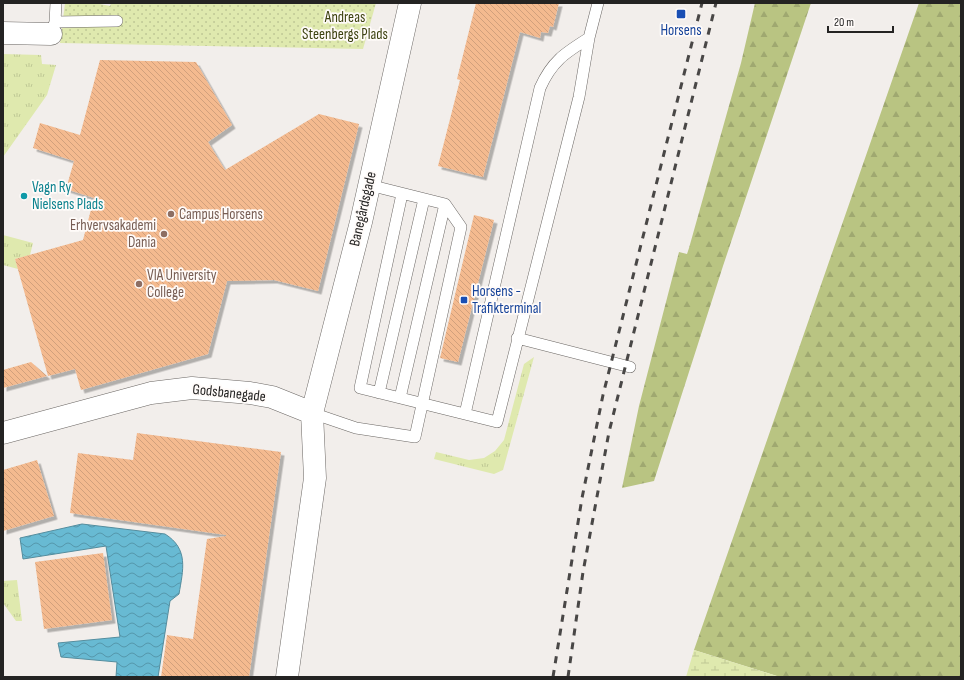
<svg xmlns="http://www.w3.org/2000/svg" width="964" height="680" font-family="'Sofia Sans Condensed',sans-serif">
	<defs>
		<pattern id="grass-tufts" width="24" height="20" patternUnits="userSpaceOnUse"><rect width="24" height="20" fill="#dfe9ae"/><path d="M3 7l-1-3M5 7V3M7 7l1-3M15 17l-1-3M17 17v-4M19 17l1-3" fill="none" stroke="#bfc895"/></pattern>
		<pattern id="forest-firs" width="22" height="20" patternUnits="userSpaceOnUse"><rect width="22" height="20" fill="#b9c482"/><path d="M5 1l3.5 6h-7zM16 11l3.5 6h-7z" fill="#9fa870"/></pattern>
		<pattern id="wetland-marsh" width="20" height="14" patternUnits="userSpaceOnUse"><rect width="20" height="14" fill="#dfe9ae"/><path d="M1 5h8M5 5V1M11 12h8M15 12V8" fill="none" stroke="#bfc895"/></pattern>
		<pattern id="park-dots" width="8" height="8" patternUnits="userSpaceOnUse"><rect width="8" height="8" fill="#dfe9ae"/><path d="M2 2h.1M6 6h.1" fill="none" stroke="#bfc895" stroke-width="1.8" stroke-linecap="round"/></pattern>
		<pattern id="water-waves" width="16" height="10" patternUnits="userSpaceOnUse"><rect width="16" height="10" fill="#68bad3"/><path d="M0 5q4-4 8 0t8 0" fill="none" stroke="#5597ab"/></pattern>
		<pattern id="building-back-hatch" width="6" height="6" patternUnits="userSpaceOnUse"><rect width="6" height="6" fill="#f4ba8f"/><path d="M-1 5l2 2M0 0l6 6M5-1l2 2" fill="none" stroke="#d1a07b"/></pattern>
		<filter id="shadow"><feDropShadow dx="3.5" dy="3.5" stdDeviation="0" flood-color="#0004"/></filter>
	</defs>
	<rect width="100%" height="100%" fill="#f2eeeb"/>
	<!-- grass -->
	<path fill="url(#grass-tufts)" d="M3,54l38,1 1,9 14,1 -9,30 -44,62z
		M3,235l30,8 -3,12 -15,4 3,10 -15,-4z
		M534,357l-31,113 -9,4 -60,-15 2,-7 33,8 15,-2 11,-7 9,-11 20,-76z
		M17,580l5,41h-6l-13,-18v-22z"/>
	<!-- forest -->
	<path fill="url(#forest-firs)" d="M755,3h56l-88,263 -69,215 -32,7 17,-82 40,-154 8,2 2,-6 52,-185z
		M919,3h42v674h-181l-86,-27z"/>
	<!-- wetland -->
	<path fill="url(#wetland-marsh)" d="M694,650l86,27h-94z"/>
	<!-- park -->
	<path fill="url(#park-dots)" d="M65,3h30l15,3 1,-3h265l-13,46 -303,-6z"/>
	<!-- water -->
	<path fill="url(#water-waves)" stroke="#548d9e" d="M82,524l83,10c24,15 18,36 14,60l-9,7 -12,76h-42l1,-15 -56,-5 -3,-14 62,-6 -14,-91 -83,13 -3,-21z"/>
	<!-- building -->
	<path fill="url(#building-back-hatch)" filter="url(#shadow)" d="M476,3h83l-6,24 -3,-1 -2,7 -7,-1 -1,6 -20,-6 -37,145 -45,-11 22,-86 -3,-1z
		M100,60l96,2 36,63 -24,17 17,28 94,-56 40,10 -41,167 -44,-11 -47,1 -19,73 -127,36 -6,-21 -27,7 -33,-117 68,-19 11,-42 -28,-9 8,-28 -41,-13 7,-25 40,12z
		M474,215l20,5 -36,142 -18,-4z
		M31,362l16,14 -44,12v-18z
		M137,433l144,19 -32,225h-88l6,-42 26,4 14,-100 19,-3v-1l-156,-22 8,-60 55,7z
		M37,460l17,56 -51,15v-61z
		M103,553l9,67 -68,9 -9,-67z"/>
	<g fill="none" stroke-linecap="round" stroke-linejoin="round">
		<defs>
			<path id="service" d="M55,22l1,-19
				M51,34l4,-12 62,-1
				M402,194l-42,194 137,34 82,-325 10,-59 9,-35
				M517,338l113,29
				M379,393l45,-194
				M400,398l45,-194
				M312,413l44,15 59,9 46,-210 -16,-23 -76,-19
				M465,414l75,-326c12,-27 25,-35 49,-50"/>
			<path id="minor" d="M3,33l48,1
				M3,433l148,-40 41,-5 58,5 22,4 40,16
				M287,677l28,-199 -3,-65 49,-191 49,-219"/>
		</defs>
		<!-- service casing -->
		<use href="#service" stroke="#6b6764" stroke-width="12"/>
		<!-- minor casing -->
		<use href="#minor" stroke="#6b6764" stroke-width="23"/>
		<!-- service -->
		<use href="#service" stroke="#fff" stroke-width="11"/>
		<!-- minor -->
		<use href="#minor" stroke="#fff" stroke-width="22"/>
		<!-- rail -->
		<path stroke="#494746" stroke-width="3" stroke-dasharray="7 7" stroke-linecap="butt" d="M553,677l29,-179 21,-103 99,-392
			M568,677l15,-105 26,-140 107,-429"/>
	</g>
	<!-- markers -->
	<g fill="#1a4fb4" stroke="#fffbf9" stroke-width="1.5">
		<rect x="676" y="9" width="10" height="10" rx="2"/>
		<rect x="460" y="296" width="8" height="8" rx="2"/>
	</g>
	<circle fill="#0f9aa8" stroke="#fffbf9" stroke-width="1.5" cx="24" cy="196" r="4"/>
	<g fill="#8d6e63" stroke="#fffbf9" stroke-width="1.5">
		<circle cx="171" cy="214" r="4"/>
		<circle cx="164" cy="234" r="4"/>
		<circle cx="139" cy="284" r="4"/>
	</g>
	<g text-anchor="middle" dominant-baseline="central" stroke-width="3.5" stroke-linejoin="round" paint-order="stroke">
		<!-- park labels -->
		<g font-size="15" fill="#3d4210" stroke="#fffbf9">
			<text x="345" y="17">Andreas<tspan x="345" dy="17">Steenbergs Plads</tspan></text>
		</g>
		<!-- transit labels -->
		<g font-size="15" fill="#164399" stroke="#fffbf9">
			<text x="681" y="30">Horsens</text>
			<text x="472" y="291" text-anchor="start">Horsens -<tspan x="472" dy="17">Trafikterminal</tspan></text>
		</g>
		<!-- culture labels -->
		<g font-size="15" fill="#0d838f" stroke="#fffbf9" text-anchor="start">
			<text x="32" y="187">Vagn Ry<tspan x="32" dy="17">Nielsens Plads</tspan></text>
		</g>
		<!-- street labels -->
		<g font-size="15" fill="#242322" stroke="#fffbf9">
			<text transform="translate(363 209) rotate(-77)">Banegårdsgade</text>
			<text transform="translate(229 393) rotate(6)">Godsbanegade</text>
		</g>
		<!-- education labels -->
		<g font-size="15" fill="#785e54" stroke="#fffbf9" text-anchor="start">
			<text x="179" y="214">Campus Horsens</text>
			<text x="156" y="225" text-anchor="end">Erhvervsakademi<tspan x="156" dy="17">Dania</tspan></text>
			<text x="147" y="275">VIA University<tspan x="147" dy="17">College</tspan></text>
		</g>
	</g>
	<!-- border -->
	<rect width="964" height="680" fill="none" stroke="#242322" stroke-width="8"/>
	<!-- scale -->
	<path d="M828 26v6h65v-6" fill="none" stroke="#242322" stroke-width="2"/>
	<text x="834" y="26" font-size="12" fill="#242322" stroke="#fffbf9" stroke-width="3" paint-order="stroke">20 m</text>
</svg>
